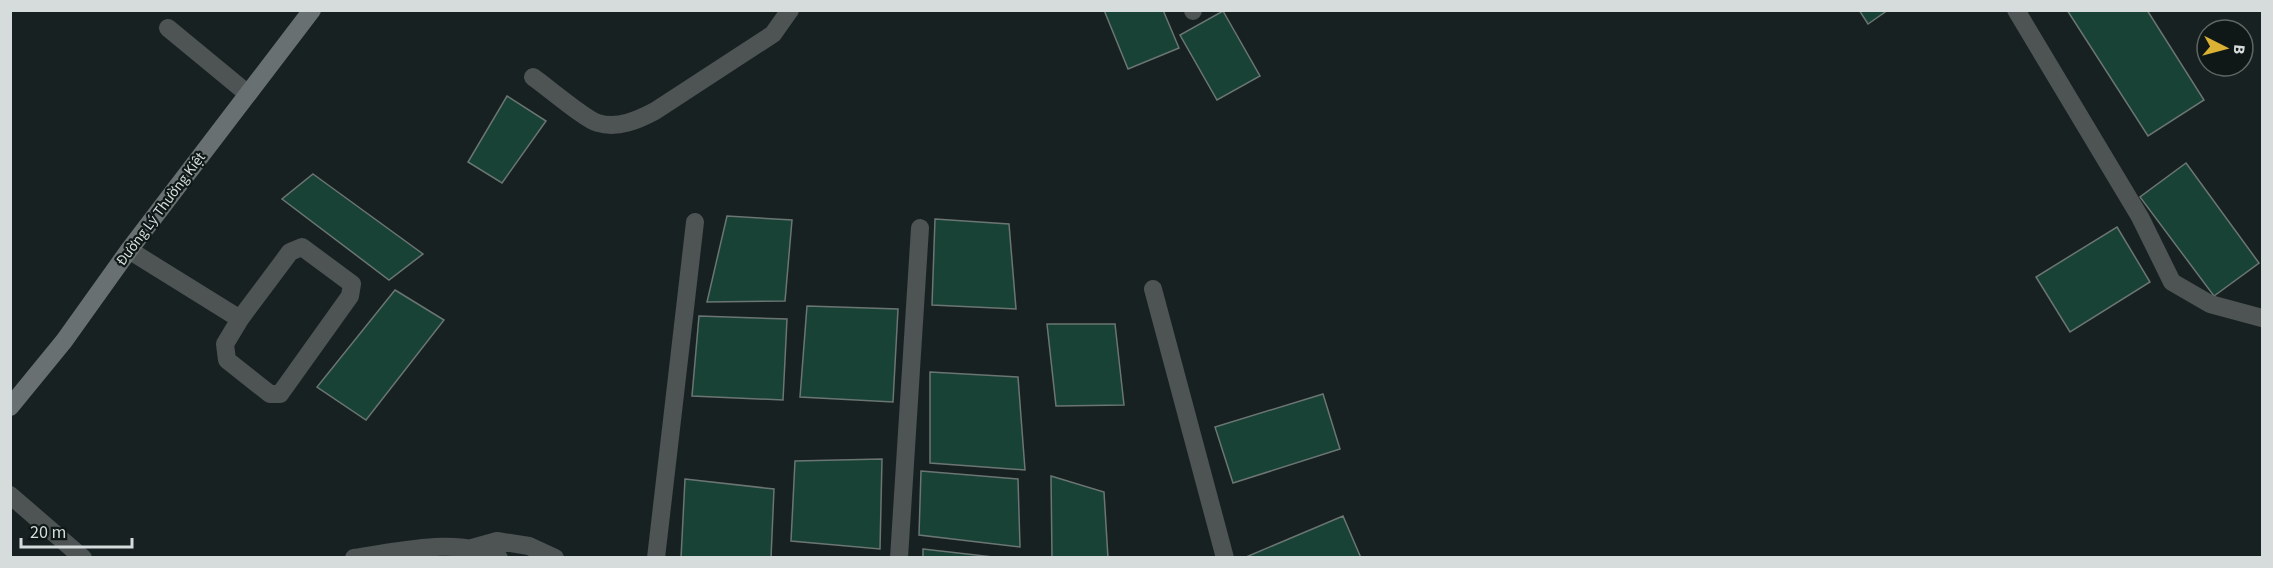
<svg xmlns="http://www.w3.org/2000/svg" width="2273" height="568" font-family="'Source Sans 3',sans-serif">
	<rect width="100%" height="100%" fill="#182121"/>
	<!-- building -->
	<path fill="#194236" stroke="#6b7572" stroke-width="1.5" d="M1104,10h59l16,38 -51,21z
		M1859,10h29l-20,14z
		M2067,10h80l57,90 -56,36z
		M1223,11l37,65 -43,24 -37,-65z
		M507,96l39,25 -44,62 -34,-21z
		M2186,163l73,100 -45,33 -74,-99z
		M313,174l110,80 -34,26 -107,-81z
		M727,216l65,4 -7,81 -78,1z
		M935,219l74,5 7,85 -84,-4z
		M2117,227l33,55 -80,50 -34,-55z
		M395,290l49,30 -78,100 -49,-33z
		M807,306l91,3 -5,93 -93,-5z
		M699,316l88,3 -4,81 -91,-4z
		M1047,324h68l9,81 -68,1z
		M930,372l88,5 7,93 -95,-7z
		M1323,394l17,55 -107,34 -18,-56z
		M882,459l-2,90 -89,-8 4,-80z
		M921,471l97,8 2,68 -101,-12z
		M1051,476l53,16 4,66h-56z
		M685,479l89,10 -3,69h-90z
		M1343,516l18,42h-115v-1z
		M923,549l79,9h-79z"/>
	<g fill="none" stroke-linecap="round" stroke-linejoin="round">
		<!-- lane -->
		<path stroke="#4e5354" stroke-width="18" d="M168,28l80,66
			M533,77c13,9 53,43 65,46 20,6 40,-3 57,-12l118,-77 17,-24
			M302,247l50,37 -2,12 -70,98h-10l-43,-34 -2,-16 15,-25 50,-67z
			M129,250l111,69"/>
		<!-- street -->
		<path stroke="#4e5354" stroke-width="18" d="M2016,10l124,207 32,65 38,22 52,14
			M1193,11v-1
			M1153,289l72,269
			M10,495l73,63
			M472,548l25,-7 32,5 26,12
			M354,558c44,-6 104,-22 145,0
			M656,558l39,-336
			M899,558l21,-330"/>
		<!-- secondary -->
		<path stroke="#697072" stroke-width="18" d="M10,407l54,-66 65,-91 183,-240"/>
	</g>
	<g text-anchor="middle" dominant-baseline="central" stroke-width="4.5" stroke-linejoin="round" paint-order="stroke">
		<!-- street labels -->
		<g font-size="15" fill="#d6dcdc" stroke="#0f1817">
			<text transform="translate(161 209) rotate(-53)">Đường Lý Thường Kiệt</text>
		</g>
	</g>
	<!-- border -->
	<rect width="2273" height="568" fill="none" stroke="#d6dcdc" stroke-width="24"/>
	<!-- north arrow -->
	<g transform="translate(2225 48) rotate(96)"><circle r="28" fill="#0f1817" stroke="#5f6666" stroke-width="1.5"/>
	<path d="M0-4.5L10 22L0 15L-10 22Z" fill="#dbb233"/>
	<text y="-9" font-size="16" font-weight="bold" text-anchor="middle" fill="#d6dcdc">B</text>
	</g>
	<!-- scale -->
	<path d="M21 538v9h111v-9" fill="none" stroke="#d6dcdc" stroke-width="3"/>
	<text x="30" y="538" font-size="18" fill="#d6dcdc" stroke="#0f1817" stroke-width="4.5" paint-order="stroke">20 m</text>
</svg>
